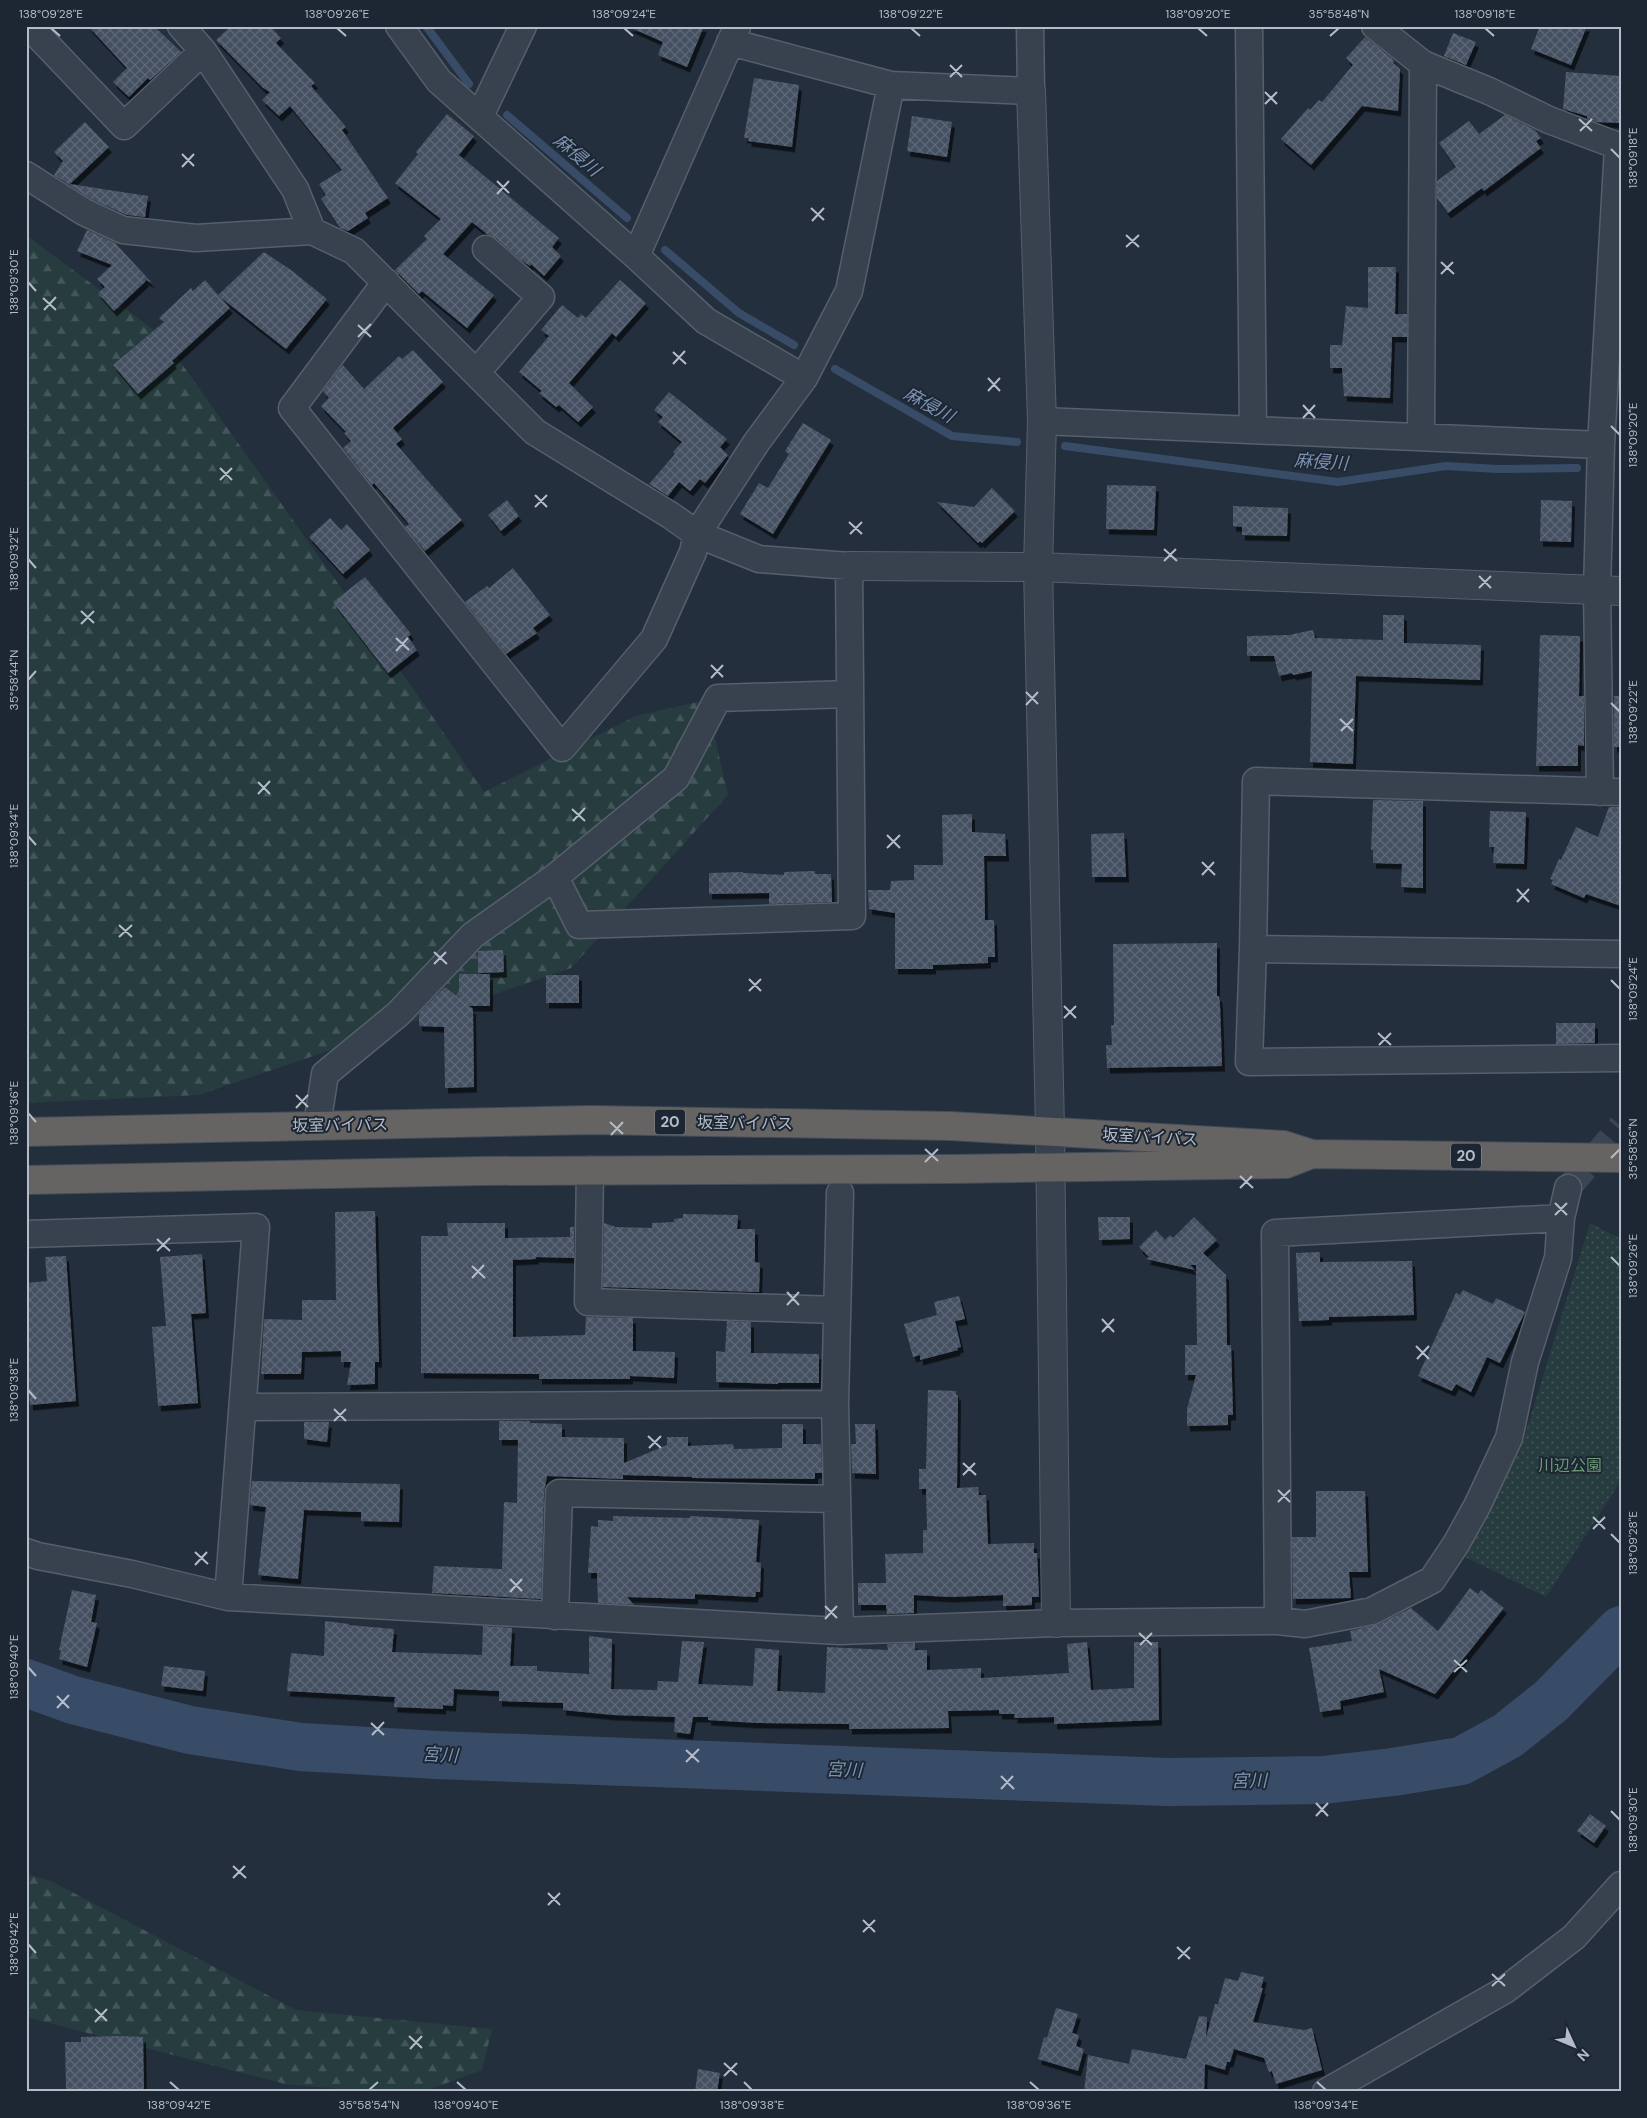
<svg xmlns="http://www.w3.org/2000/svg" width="1647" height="2118" font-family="'DM Sans','Noto Sans JP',sans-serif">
	<defs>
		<pattern id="grass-dots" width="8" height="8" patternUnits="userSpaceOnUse" patternTransform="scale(1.25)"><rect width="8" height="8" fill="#263c3f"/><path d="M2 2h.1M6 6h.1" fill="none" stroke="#435659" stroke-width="1.8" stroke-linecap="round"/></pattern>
		<pattern id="forest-firs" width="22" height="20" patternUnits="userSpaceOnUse" patternTransform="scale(1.25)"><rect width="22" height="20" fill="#263c3f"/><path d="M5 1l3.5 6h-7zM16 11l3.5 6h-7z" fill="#435659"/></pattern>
		<pattern id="building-cross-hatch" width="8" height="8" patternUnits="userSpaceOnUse" patternTransform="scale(1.25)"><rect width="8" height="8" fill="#455162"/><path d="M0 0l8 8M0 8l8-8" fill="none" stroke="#5d6877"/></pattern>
		<filter id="shadow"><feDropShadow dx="3" dy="5.5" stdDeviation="0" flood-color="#0009"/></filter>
	</defs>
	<rect width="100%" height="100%" fill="#242f3e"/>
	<!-- grass -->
	<path fill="url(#grass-dots)" d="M1590,1223l31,16v238l-6,13 -69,107 -87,-43 61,-103z"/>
	<!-- forest -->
	<path fill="url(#forest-firs)" d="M26,235l136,101 266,374 56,82 152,-76 70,-16 22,95 -157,173 -372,127 -173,8z
		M26,1874l25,7 245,129 196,19 -10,41 -59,22h-49l-89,-8 -259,-67z"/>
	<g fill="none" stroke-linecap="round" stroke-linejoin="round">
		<!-- stream -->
		<path stroke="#394c67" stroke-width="8" d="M426,26l43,58
			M507,115l120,103
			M665,250l74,63 55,32
			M835,369l117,67 65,6
			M1065,446l273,36 108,-16 52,3 79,-1"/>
		<!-- river -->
		<path stroke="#394c67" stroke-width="48" d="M26,1683l47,17 117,30 111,17 136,8 731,27 155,-2 70,-8 68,-11 46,-25 44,-35 70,-71"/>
	</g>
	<!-- building -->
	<path fill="url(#building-cross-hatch)" filter="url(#shadow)" d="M88,26h66l27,26 -31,28 -2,-2 -19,19 -16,-15 14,-14z
		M231,26h39l11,12 -5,5 39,40 -4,3 35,41 -4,3 46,68 -23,15 3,5 -20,13 -8,-3 -19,-29 5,-4 -7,-11 23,-14 -52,-64 -11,10 -17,-16 8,-8 -7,-4 -47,-48z
		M627,26h77l-17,41 -29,-12 5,-13z
		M1540,26h47l-16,39 -40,-16z
		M1453,33l23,9 -10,23 -22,-9z
		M1365,37l29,23 -1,3 7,6 -2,42 -36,-5 -51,59 -30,-26 27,-31 2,2 9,-10 3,2 31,-37 -7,-7z
		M1566,72l55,4v47l-25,-1 -9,-4v-2l-24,-7z
		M754,78l45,7 -7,62 -44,-6 1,-3h-5z
		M447,114l27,22 -15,19 100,83 -7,9 9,9 -17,20 -13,-12 -1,2 -9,-6 -25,-22 -9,-4 -15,-12 -29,32 51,41 -27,33 -45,-37 -3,3 -24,-24 32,-31 -3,-3 17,-17 -46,-36 23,-29 -2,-2z
		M1505,115l30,15 6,8 -5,3 5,7 -57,43 -2,-3 -34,25 -11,-15v-17l19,-14 -17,-24 30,-22 10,13z
		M912,116l40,6 -5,35 -40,-6z
		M85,122l24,25 -39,37 78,12 -3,21 -18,-2 -36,-16 -37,-24 9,-14 -9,-9z
		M87,230l28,13 37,40 -8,-4 2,2 -32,30 -16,-18 7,-6 -8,-8 15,-14 -35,-14z
		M264,252l27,18 36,29 -41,50 -66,-52 10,11 -58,53 2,2 -36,31 -25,-29 51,-43 -5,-4 32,-30 2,3 12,-11 13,15z
		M1368,267h28l-1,47h12v23h-15l-2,61 -46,-2 -2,-28h-12v-23h12l4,-39 22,2z
		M620,280l26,23 -30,34 -4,-4 -43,50 24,24 -15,15 -19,-17 -3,2 -17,-14 3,-2 -23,-19 30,-36 -8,-6 21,-25 16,13 3,-4 5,4z
		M413,350l30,32 -50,46 9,11 -6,5 66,76 -37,31 -20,-24 4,-3 -35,-41 -2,2 -29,-37 8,-7 -7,-8 2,-1 -25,-26 8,-8 -6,-7 20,-26 21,24 35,-33 3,3z
		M669,392l58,47 -7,8 8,8 -23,28 -5,-4 -10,12 -11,-9 -11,14 -19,-12 26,-30 -2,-2 9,-10 -24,-20 5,-5 -9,-7z
		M803,423l28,17 -58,94 -33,-20 19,-31 9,5 21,-34 -4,-3z
		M1107,485l49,1 -2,44 -48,-1z
		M992,488l23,23 -33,32 -2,-2 -2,2 -41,-41 37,5z
		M507,500l12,16 -18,15 -13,-16z
		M1541,500l31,1 -1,41 -31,-1z
		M1233,506l55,2 -1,28 -45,-1v-8l-9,-1z
		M330,518l11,12 6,-6 23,26 -27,24 -34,-37z
		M513,568l37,47 -17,13 4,5 -31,21 -41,-52 22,-16 2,2z
		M365,577l46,57 -3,3 9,13 -29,23 -55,-71z
		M1383,615h21v28l77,2 -1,35 -124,-4 -3,88 -43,-2 2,-91 -19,4 -1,-2 -13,3 -5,-20h-27v-20l42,-1 24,-5 2,8 68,2z
		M1540,635l40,1 -1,60h5v50l-6,-1v21h-42z
		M1614,696h7v51h-7z
		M1373,800l50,1v87l-22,-1 1,-23 -29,-1v-13h-2z
		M1609,807h12v99l-35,-12 -2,4 -33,-14 2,-4 -3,-1 9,-20 2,1 15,-33 22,10z
		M1490,811l36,1 -2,52 -31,-1 1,-16h-5z
		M972,814v18l33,2 1,22h-22l1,64h9l1,37h-7v6l-55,2v4h-38v-56l-26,-4 -1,-19h22l1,-9 23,-1v-15h29l-1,-50z
		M1124,833l2,44h-34l-1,-43z
		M815,871v3h16l1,28 -63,2v-11l-60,1v-21l34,-1v1l41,2v-3z
		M1217,943v53h2l1,8 2,62 -115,2 -1,-23h6l-1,-20h3l-1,-81z
		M503,950l1,22 -26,1v-22z
		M459,974h31v32h-21l4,3 1,78 -29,1 -1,-61 -25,-1v-13l26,-26 14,11z
		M546,975h33v28h-33z
		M1556,1023h39v20l-39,1z
		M375,1211l4,151h-4v22l-28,1 4,-23h-10v-11l-39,1 -1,22h-40l3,-55 38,1v-20h34l-1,-88z
		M683,1214l55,1 -1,14h18v33l5,1 -1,29 -156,-5 1,-64 12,4 36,1v-5l22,-1v-3l9,-1z
		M1098,1217h32v22l-31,1z
		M1194,1217l23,23 -14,13 23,22 1,70h4l2,70h-5v10l-41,1v-17l9,-34h-11v-30h12l-1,-80h-6l5,5 -49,-11 3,-2 -10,-10 17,-17 9,10 5,-5 3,3z
		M447,1223h58v15l65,-1v-10h4v31l-38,-1v2l-23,1v77l72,-2 1,-18 47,1v33l42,1 -1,26 -44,-2v3h-91v-5l-118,-1v-137h27z
		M1320,1252v10l92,-1 2,54 -85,2v3l-30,1 -3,-68z
		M202,1254l4,59 -15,1 7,89 -40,3 -6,-79 14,-1 -6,-69z
		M66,1256l10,145 -46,4 -4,-62v-60l21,-2 -2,-24z
		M1463,1290l30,14 3,-6 29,14 -25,51 -13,-6 -16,35 -15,-8 -4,7 -34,-15 38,-83 4,2z
		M959,1296l6,23 -10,2 6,26 -4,1 1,2 -38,10v-5l-7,2 -9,-33 33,-9 -3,-13z
		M727,1321l24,1v31l68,1v29h-41v1l-62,-2v-31l9,1z
		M928,1390l28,1v4h2l-1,93 21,-1 1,8h7l2,49 46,-1v10h3l2,44h-7v8l-29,1v-11l-53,2 -36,-2v18l-27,1 -1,-9h-28v-22h28l-1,-29 38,-1v-23h4l-1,-41h-7v-20h7z
		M499,1421h31v2l32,1v13l62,1v25l43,-18v-8h21v9l45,-2 1,5 48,-1v-24h21v20h18l1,29h-7v6l-123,-1v-1l-69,-2v4l-76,-3 -3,17 -3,106 -109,-6 2,-27 68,3 2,-67 13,1 1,-63h-19z
		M304,1422h25l-2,20 -23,-3z
		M855,1424h20l1,50 -24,-1 -1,-29h5z
		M252,1481l148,3 -1,38 -38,-1v-9l-57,-2 -6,69 -40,-4 8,-68 -16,-2z
		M1316,1491h49l3,81h-19l2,26 -58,1 -1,-62h24z
		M613,1516l77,2v-2l69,4 -3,42 5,1 -1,29h-4l-1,5 -60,-3v5l-68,-2 7,8 -36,-2 -1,-30h-9l3,-47 7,1v-7l15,1z
		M1470,1588l8,6 3,-4 23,18 -69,86 -56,-25 5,23 -44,9 1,8 -21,3 -11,-64 43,-7 -2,-10 29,-7 32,-16 27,23z
		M72,1590l24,5 -5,27 6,1 -10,44 -28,-8 2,-9h-2z
		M325,1621l24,3v1l45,4 -2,23 90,3 1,-29 29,2 -2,38h27v5l52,3v-38l23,3 -1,50 46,1 1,-9 20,1 4,-41 22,1 -6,42 55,2 2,-38 24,2 -2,41 48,2 2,-46 61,3 -1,-6 28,-1v7h12v20l54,-2v10l88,-5 -2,-29 20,-2 4,48 43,-2v-46h24l1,78 -105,4v-7l-40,1 1,-4h-16v-4l-51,1 1,17 -100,1v-5l-92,-1 -49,-3v-3h-15l-3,17 -16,-2 1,-15 -62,-2 -50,-5v-7l-64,-2v-10l-45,-2 -1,17 -10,-1v4l-49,-2 1,-10 -108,-6 4,-38 33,3z
		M164,1666l41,5 -2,20 -42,-5z
		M1590,1814l16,12 -12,17 -17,-12z
		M1241,1972l23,5 -3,11h2l-10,34 51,8 8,-2 10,42 -46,14 -4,-13 -3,1 -5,-14 -30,-9 -4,13h-3l-2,8 -20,-6 -1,28h-120l4,-37 41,9 3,-15 54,10 13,-43 8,1 -1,21 9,-34h3l7,-26 13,3z
		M1056,2008l22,6 -6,19 7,2 -3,11 8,3 -6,22 -40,-12 6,-22 3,1z
		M118,2036l25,1 1,55h-63v-3h-15l-1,-47h16v-5z
		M698,2069l22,4 -3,19h-22z"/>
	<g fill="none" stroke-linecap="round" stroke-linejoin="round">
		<!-- minor-tunnel -->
		<path stroke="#3a4453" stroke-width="26" stroke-dasharray="26 13" stroke-linecap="butt" d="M1568,1188l53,-62"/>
		<defs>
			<path id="minor" d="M29,26l95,100 79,-75
				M181,26l22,25 92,138 17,42
				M399,26l40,55 197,175 70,65 98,57
				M1249,26l4,404
				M1375,26l48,38 66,27 60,29 72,27
				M730,42l161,43 140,6 -1,-65
				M480,116l43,-90
				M26,175l58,37 39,18 73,8 116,-7 42,20 181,181 135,83 27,19 62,25 90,7 3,350 -273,9 -24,-48
				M636,256l101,-229
				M386,282l-94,126 270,340 92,-109 39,-87 4,-18 59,-91 48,-65 45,-87 42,-206
				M476,373l65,-76 -55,-48
				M1042,421l559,24
				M1421,437l2,-373
				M1600,792l-3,-202 4,-145 17,-298
				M1621,792l-365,-11 -3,168 368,5
				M1253,949l-4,113 372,-4
				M317,1125l8,-51 73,-60 75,-79 82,-58 121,-99 42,-80 132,-4
				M590,1170l-2,132 249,8
				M26,1234l230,-7 -28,370
				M835,1404l5,-211
				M243,1407l592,-3 5,227
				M26,1552l12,4 94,18 96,23 612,34 216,-8 222,-2 27,3 67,-13 60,-31 24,-36 21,-38 32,-68 16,-76 33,-104 3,-40 7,-30
				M555,1616l4,-123 278,6
				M1278,1621l-3,-388 286,-15
				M1326,2092l179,-102 69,-53 47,-52"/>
			<path id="tertiary" d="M1031,91l11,330 -4,146 12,564 6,492
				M849,566l189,1 583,24"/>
			<path id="trunk" d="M26,1132l565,-12 359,6 334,19 28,9 309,4
				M26,1180l454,-9 473,-2 333,-5 26,-10"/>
		</defs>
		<!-- minor casing -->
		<use href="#minor" stroke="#565f6c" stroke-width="29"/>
		<!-- tertiary casing -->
		<use href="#tertiary" stroke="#565f6c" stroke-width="30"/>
		<!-- trunk casing -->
		<use href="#trunk" stroke="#434c59" stroke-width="30"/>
		<!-- minor -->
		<use href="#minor" stroke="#38414e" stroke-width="26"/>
		<!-- tertiary -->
		<use href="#tertiary" stroke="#38414e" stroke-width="28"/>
		<!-- trunk -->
		<use href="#trunk" stroke="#656462" stroke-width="28"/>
	</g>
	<!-- ticks -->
	<path fill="none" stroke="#b4bcc9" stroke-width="2" d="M51,28l9,8M337,28l9,8M624,28l9,8M911,28l9,8M1198,28l9,8M1485,28l9,8M1330,36l9,-8M950,65l12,12M950,77l12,-12M1265,92l12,12M1265,104l12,-12M1579,119l13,12M1580,131l12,-12M1611,149l9,9M182,154l12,12M182,167l12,-13M497,181l12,12M497,194l12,-13M811,208l13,12M812,221l12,-13M1126,235l13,12M1126,247l13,-12M1441,262l13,12M1441,274l12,-12M28,282l8,9M43,298l13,12M44,310l12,-13M358,325l13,12M358,337l13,-13M673,352l13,12M673,364l12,-13M988,378l12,13M988,391l12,-13M1303,405l12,13M1303,418l12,-13M1611,426l9,9M220,468l12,12M220,480l12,-12M535,495l12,12M535,507l12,-12M849,522l13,12M850,534l12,-12M1164,549l13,12M28,559l8,9M1164,561l12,-12M1479,576l12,12M1479,588l12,-12M81,611l13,12M81,624l13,-13M396,638l13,12M396,651l12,-13M711,665l12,12M711,678l12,-13M28,680l8,-9M1026,692l12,12M1611,703l9,9M1026,705l12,-13M1340,719l13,12M1341,731l12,-12M258,782l12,12M258,794l12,-13M572,809l13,12M573,821l12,-13M887,835l13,13M28,836l8,9M887,848l13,-13M1202,862l13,13M1202,875l12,-13M1517,889l12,13M1517,902l12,-13M119,925l13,12M119,937l13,-12M434,952l13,12M434,964l12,-12M749,979l12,12M1611,980l9,9M749,991l12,-12M1064,1006l12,12M1064,1018l12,-12M1378,1033l13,12M1379,1045l12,-12M296,1095l12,12M296,1108l12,-13M28,1113l8,9M610,1122l13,12M611,1135l12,-13M925,1149l13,12M1611,1158l9,-9M925,1162l13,-13M1240,1176l13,12M1240,1188l12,-12M1555,1203l12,12M1555,1215l12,-12M157,1239l13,12M157,1251l13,-13M1611,1257l9,9M472,1266l13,12M472,1278l12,-13M787,1292l12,13M787,1305l12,-13M1102,1319l12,13M1102,1332l12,-13M1416,1346l13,13M1417,1359l12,-13M28,1390l8,9M334,1409l12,12M334,1421l12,-12M648,1436l13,12M649,1448l12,-12M963,1463l13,12M963,1475l12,-12M1278,1490l12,12M1278,1502l12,-12M1593,1517l12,12M1593,1529l12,-12M1611,1534l9,9M195,1552l13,12M195,1565l12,-13M510,1579l12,12M510,1592l12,-13M825,1606l12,12M825,1619l12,-13M1139,1633l13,12M1140,1645l12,-12M1454,1660l13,12M28,1667l8,9M1454,1672l13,-12M57,1696l12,12M57,1708l12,-13M371,1723l13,12M372,1735l12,-13M686,1750l13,12M686,1762l13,-13M1001,1776l13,13M1001,1789l12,-13M1316,1803l12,13M1611,1811l9,9M1316,1816l12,-13M233,1866l13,12M233,1878l12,-12M548,1893l12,12M548,1905l12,-12M863,1920l12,12M863,1932l12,-12M28,1944l8,9M1177,1947l13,12M1178,1959l12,-12M1492,1974l13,12M1492,1986l13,-12M95,2009l12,12M95,2022l12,-13M409,2036l13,12M410,2049l12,-13M724,2063l13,12M724,2076l13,-13M170,2082l9,8M457,2082l9,8M744,2082l8,8M1030,2082l9,8M1317,2082l9,8M369,2090l9,-8"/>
	<g text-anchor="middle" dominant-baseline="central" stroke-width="4" stroke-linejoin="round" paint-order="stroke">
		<!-- shield labels -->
		<g fill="#1d2633" stroke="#878f9c" stroke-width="1">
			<rect x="655" y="1109.5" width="30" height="25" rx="4"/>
			<rect x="1451" y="1143.5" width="30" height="25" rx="4"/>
		</g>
		<g font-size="15" font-weight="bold" fill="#b4bcc9">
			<text x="670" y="1122">20</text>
			<text x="1466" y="1156">20</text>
		</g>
		<!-- street labels -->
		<g font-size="16" fill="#b4bcc9" stroke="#1d2633">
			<text transform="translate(745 1123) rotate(1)">坂室バイパス</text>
			<text transform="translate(340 1125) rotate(-1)">坂室バイパス</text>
			<text transform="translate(1150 1137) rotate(3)">坂室バイパス</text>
		</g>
		<!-- park labels -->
		<g font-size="16" fill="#6b9a76" stroke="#1d2633">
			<text x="1570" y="1465">川辺公園</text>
		</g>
		<!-- water labels -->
		<g font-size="18" font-style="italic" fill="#7c92b1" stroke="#1d2633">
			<text transform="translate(577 155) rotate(40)">麻侵川</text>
			<text transform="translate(929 405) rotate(29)">麻侵川</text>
			<text transform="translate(1321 462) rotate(4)">麻侵川</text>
			<text transform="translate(440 1755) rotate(3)">宮川</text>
			<text transform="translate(844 1770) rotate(2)">宮川</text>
			<text transform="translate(1249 1781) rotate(-1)">宮川</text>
		</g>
	</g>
	<!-- border -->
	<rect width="1647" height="2118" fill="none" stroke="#1d2633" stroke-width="55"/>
	<!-- north arrow -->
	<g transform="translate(1574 2046) rotate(134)" stroke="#1d2633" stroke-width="4" paint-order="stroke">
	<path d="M0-4L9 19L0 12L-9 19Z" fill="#b4bcc9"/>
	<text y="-8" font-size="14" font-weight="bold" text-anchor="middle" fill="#b4bcc9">N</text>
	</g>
	<rect x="28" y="28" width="1592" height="2062" fill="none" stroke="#b4bcc9" stroke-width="2"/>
	<g font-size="12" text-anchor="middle" fill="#b4bcc9">
		<text x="51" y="18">138°09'28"E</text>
		<text x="337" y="18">138°09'26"E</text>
		<text x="624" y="18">138°09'24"E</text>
		<text x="911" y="18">138°09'22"E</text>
		<text x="1198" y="18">138°09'20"E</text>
		<text x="1339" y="18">35°58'48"N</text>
		<text x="1485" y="18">138°09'18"E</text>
		<text transform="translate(1633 158) rotate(-90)" y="4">138°09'18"E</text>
		<text transform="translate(14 282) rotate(-90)" y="4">138°09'30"E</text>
		<text transform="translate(1633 435) rotate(-90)" y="4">138°09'20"E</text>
		<text transform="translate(14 559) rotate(-90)" y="4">138°09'32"E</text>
		<text transform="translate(14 680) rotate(-90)" y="4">35°58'44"N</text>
		<text transform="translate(1633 712) rotate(-90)" y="4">138°09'22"E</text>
		<text transform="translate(14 836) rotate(-90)" y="4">138°09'34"E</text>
		<text transform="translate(1633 989) rotate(-90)" y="4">138°09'24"E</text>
		<text transform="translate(14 1113) rotate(-90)" y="4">138°09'36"E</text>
		<text transform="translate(1633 1149) rotate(-90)" y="4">35°58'56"N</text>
		<text transform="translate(1633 1266) rotate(-90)" y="4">138°09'26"E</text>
		<text transform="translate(14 1390) rotate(-90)" y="4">138°09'38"E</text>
		<text transform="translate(1633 1543) rotate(-90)" y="4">138°09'28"E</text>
		<text transform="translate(14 1667) rotate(-90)" y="4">138°09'40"E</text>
		<text transform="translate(1633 1820) rotate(-90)" y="4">138°09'30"E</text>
		<text transform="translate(14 1944) rotate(-90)" y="4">138°09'42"E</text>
		<text x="179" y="2109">138°09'42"E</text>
		<text x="369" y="2109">35°58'54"N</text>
		<text x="466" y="2109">138°09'40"E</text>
		<text x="752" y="2109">138°09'38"E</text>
		<text x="1039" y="2109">138°09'36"E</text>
		<text x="1326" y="2109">138°09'34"E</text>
	</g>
</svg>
